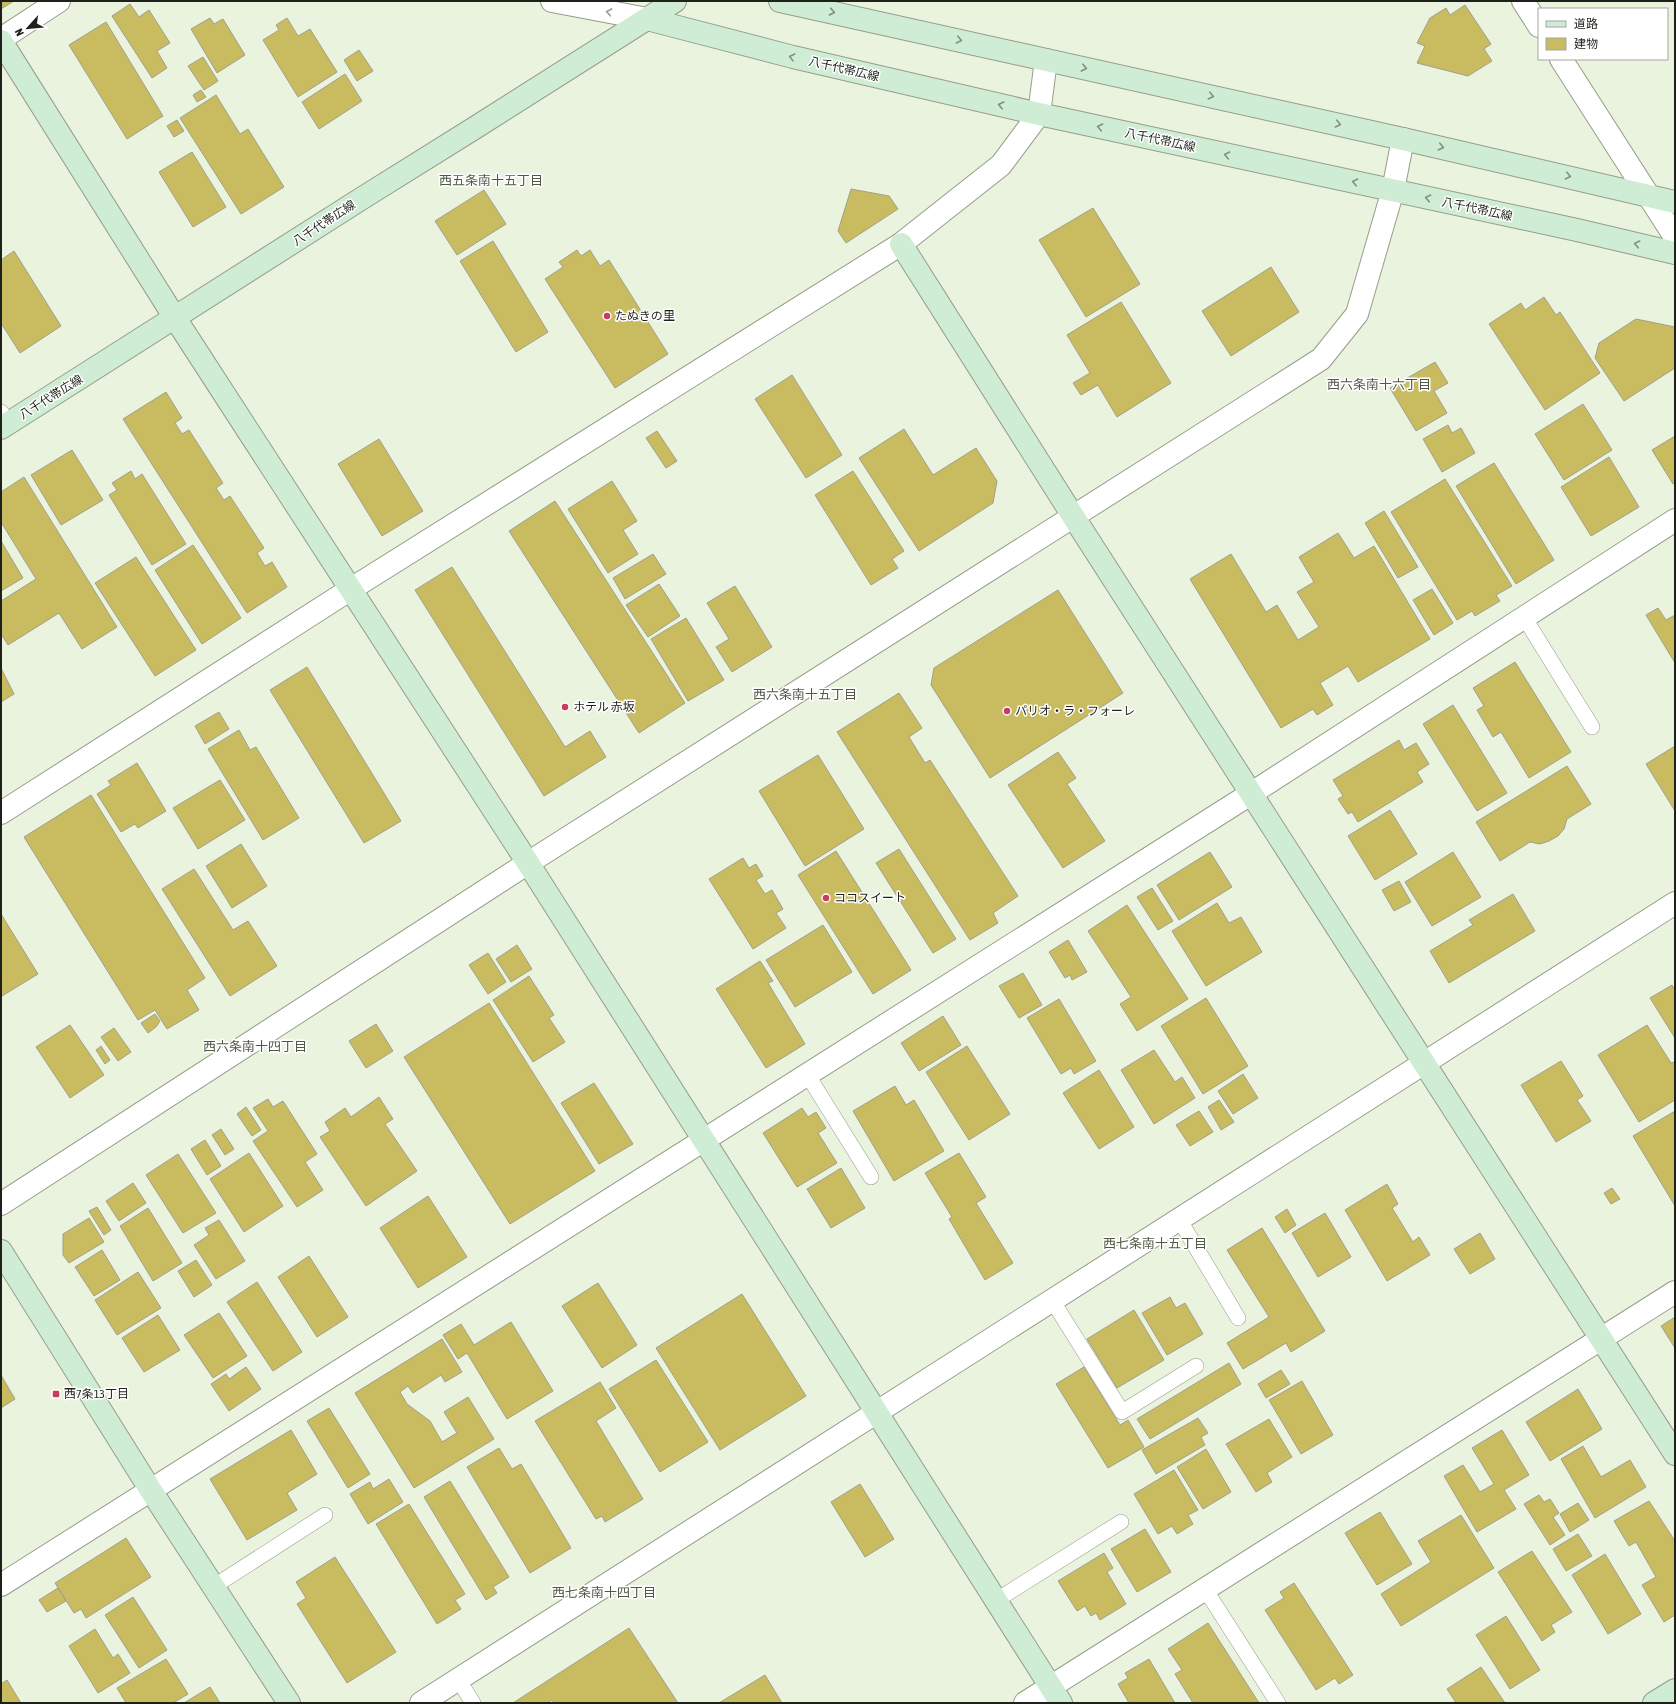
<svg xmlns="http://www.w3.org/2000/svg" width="1676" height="1704" font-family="'Asap Condensed','Noto Sans JP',sans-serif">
	<rect width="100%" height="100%" fill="#eaf3de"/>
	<!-- building -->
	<path fill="#c9bc60" stroke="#a29f8b" d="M1,1h13l-13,8z
		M130,4l9,13 10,-7 21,33 -13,8 10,17 -15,10 -40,-62z
		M1465,5l26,39 -7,5 8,12 -24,15 -51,-13 8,-17 -8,-3 13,-25 16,-10 4,7z
		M210,18l4,6 9,-5 22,36 -28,18 -26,-44z
		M287,18l11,18 12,-7 27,43 -39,25 -35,-57 16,-10 -3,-5z
		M106,22l57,94 -36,23 -58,-94z
		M359,50l14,21 -16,10 -13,-21z
		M203,57l15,24 -14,9 -16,-24z
		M345,74l17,27 -43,28 -17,-27z
		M201,90l5,7 -9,5 -4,-7z
		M216,95l24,39 8,-5 36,58 -43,27 -61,-96z
		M177,120l7,11 -10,6 -7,-11z
		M192,152l34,55 -33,20 -34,-55z
		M851,189l38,7 9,13 -52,34 -8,-12z
		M484,190l22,34 -49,31 -22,-34z
		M1093,208l47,76 -54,33 -47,-77z
		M493,241l55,91 -32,20 -56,-91z
		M577,250l4,6 9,-6 10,16 9,-6 59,94 -53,34 -70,-109 18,-12 -4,-5z
		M14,251l47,75 -41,27 -19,-30v-63z
		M1271,267l28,45 -68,44 -29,-45z
		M1544,297l12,18 4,-3 40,61 -55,37 -56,-86 32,-21 4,7z
		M1121,302l50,81 -54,34 -19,-32 -17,10 -8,-12 17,-10 -23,-38z
		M1636,319l39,8v41l-51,33 -29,-43 4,-15z
		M1435,362l13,21 -14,8 13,22 -31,18 -26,-43z
		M792,375l50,80 -36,23 -51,-79z
		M166,392l16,26 -7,5 7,11 7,-4 34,53 -7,5 8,12 6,-4 34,52 -7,5 8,13 7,-4 15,25 -40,26 -124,-194z
		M1583,404l29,46 -48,30 -29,-46z
		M1448,425l4,8 9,-5 14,25 -33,19 -19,-33z
		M904,429l29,46 43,-27 21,33 -4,22 -74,48 -60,-93z
		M657,431l20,30 -11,7 -20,-30z
		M1675,436v47l-2,1 -21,-34z
		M379,439l44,72 -41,25 -44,-72z
		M72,450l31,50 -42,25 -30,-50z
		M1609,457l30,50 -48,29 -30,-49z
		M1494,463l60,97 -38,24 -60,-98z
		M131,471l4,8 7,-5 44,70 -34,21 -43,-70 8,-5 -5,-7z
		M853,471l51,80 -12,8 6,9 -27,17 -56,-90z
		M24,477l93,150 -35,22 -23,-36 -51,32 -7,-11v-33l35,-22 -35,-57v-30z
		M1445,479l67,107 -16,9 4,6 -25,15 -3,-5 -15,9 -66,-108z
		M612,481l25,40 -14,9 15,24 -30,19 -40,-64z
		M555,501l130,202 -46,30 -130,-202z
		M1384,511l34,56 -20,11 -33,-55z
		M1338,533l16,25 20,-12 56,93 -72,43 -10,-16 -28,17 13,22 -16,10 -4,-6 -32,19 -91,-149 41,-25 35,58 11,-7 21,35 21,-13 -22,-35 17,-10 -15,-25z
		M1,541l22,37 -22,13z
		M193,545l48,73 -39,26 -47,-74z
		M653,554l13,20 -41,25 -12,-21z
		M136,557l60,93 -41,26 -60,-93z
		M452,567l113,180 25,-16 16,26 -62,39 -129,-206z
		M659,584l21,32 -32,21 -22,-32z
		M735,586l37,61 -40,25 -16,-25 13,-8 -22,-36z
		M1432,589l21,34 -19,12 -21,-35z
		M1058,590l65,103 -133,85 -59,-93 3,-17z
		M1658,608l8,12 9,-5v48l-29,-48z
		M686,618l38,62 -36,21 -37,-62z
		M1515,662l56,90 -42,26 -28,-46 -8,5 -16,-27 7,-4 -11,-18z
		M307,667l94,154 -37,22 -94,-153z
		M1,668l13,26 -13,8z
		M899,693l23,35 -13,9 16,26 5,-3 88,136 -25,17 5,10 -28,17 -133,-208z
		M1453,705l54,88 -30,18 -54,-87z
		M219,712l10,17 -24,15 -10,-18z
		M239,730l11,20 6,-3 43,71 -36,22 -55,-91z
		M1399,740l5,10 12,-7 13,21 -12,8 6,10 -65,40 -6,-10 -4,2 -10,-15 5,-3 -10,-16z
		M1675,746v65l-29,-47z
		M1058,752l18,26 -9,6 38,57 -42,27 -55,-83z
		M818,755l46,74 -59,37 -46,-75z
		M137,763l29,48 -28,17 -3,-4 -14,8 -24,-38 14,-9 -3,-4z
		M1567,766l24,38 -24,15 -3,10 -6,7 -9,5 -9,3 -10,-2 -30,19 -24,-39z
		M220,780l25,40 -47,29 -25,-41z
		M91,795l114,183 -18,12 12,20 -32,19 -12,-19 -17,10 -114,-183z
		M1390,810l27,44 -42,26 -27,-44z
		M241,844l26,42 -35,22 -26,-42z
		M899,849l57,90 -23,14 -57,-90z
		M836,851l75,119 -38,24 -75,-119z
		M1210,852l22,35 -53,33 -22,-35z
		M1453,852l28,45 -49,29 -27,-44z
		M743,858l6,10 7,-4 7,12 -7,4 9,14 7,-4 11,19 -7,4 10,15 -33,21 -44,-70z
		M194,869l39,61 15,-9 29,45 -47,30 -68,-107z
		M1399,881l12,21 -17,9 -12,-21z
		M1152,888l21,33 -15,9 -21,-33z
		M1513,894l22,37 -86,52 -19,-32 43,-26 -4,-5z
		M1217,903l12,20 12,-6 21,35 -56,34 -34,-55z
		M1127,905l61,94 -51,32 -17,-27 11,-7 -43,-66z
		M1,914l37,60 -36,22 -1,-1z
		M823,925l29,47 -57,35 -29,-47z
		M1068,940l19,32 -15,8 -2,-5 -5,3 -16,-26z
		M517,945l15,24 -21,13 -15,-23z
		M488,953l18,29 -18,12 -19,-29z
		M760,961l13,20 -5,2 37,61 -39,24 -50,-79z
		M1023,973l19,32 -23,13 -20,-32z
		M529,976l25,39 -5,3 16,24 -32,20 -40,-62z
		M1672,985l3,5v48l-25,-40z
		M1206,998l42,68 -45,28 -42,-68z
		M1059,999l37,62 -22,13 -3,-6 -10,6 -34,-56z
		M489,1003l106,168 -85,53 -106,-167z
		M155,1014l5,7 -4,6 -8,6 -7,-10z
		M943,1016l18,29 -42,26 -18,-28z
		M376,1024l17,27 -27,17 -17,-27z
		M70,1025l34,50 -34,23 -34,-51z
		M1647,1025l24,38 3,-1 1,1v37l-36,22 -41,-67z
		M114,1028l17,24 -13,9 -17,-24z
		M101,1046l9,14 -5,4 -9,-14z
		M967,1046l43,68 -41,26 -43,-68z
		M1154,1050l21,32 7,-5 13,21 -41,26 -33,-54z
		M1561,1061l22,35 -6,4 14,21 -35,21 -35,-57z
		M1099,1070l35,57 -35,22 -36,-56z
		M1243,1074l15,24 -25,16 -15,-23z
		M594,1083l39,61 -34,20 -38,-61z
		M895,1086l11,19 8,-5 30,51 -50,30 -41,-70z
		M379,1097l14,22 -8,5 32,47 -51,35 -46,-69 10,-6 -5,-9 20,-14 6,9z
		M268,1099l5,8 10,-6 34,53 -12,8 18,28 -26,17 -44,-66 15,-10 -15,-23z
		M1219,1100l15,22 -13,8 -13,-23z
		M246,1107l15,23 -9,6 -15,-22z
		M802,1108l6,9 8,-5 10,16 -8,5 19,30 -40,24 -34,-54z
		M1199,1111l14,21 -23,14 -14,-21z
		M1675,1111v95l-42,-70z
		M221,1129l13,20 -9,6 -13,-20z
		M205,1140l16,26 -14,9 -16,-26z
		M249,1153l34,53 -39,26 -34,-53z
		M959,1153l27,44 -10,6 37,60 -28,17 -36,-61 3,-2 -27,-44z
		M178,1154l38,59 -33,20 -37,-58z
		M841,1168l24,40 -34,20 -24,-39z
		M133,1183l13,20 -27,18 -13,-20z
		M1387,1184l11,20 -6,4 21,34 6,-5 11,18 -43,26 -42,-71z
		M1612,1188l8,11 -9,5 -7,-11z
		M428,1196l39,61 -49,31 -38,-60z
		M97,1207l14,23 -7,5 -15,-24z
		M148,1208l34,55 -29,18 -33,-55z
		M1287,1209l9,16 -11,8 -10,-16z
		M1325,1213l26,44 -33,20 -26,-44z
		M89,1218l15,24 -35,21 -6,-8v-21z
		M219,1220l26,41 -29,18 -22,-34 15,-10 -4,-7z
		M1262,1228l63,103 -34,21 -5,-9 -43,26 -16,-26 42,-26 -42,-67z
		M1480,1233l15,26 -25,15 -16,-25z
		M102,1250l18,30 -26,16 -19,-29z
		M309,1256l39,61 -31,20 -39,-60z
		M196,1260l16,25 -18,12 -16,-26z
		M138,1272l23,36 -44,27 -22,-35z
		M257,1282l45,70 -29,19 -46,-69z
		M598,1283l39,62 -35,23 -40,-62z
		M742,1294l64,102 -86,54 -64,-102z
		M1170,1297l6,11 9,-5 18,31 -36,21 -25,-42z
		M1134,1310l30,50 -47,28 -30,-49z
		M219,1313l28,43 -34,22 -29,-43z
		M158,1315l22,35 -36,22 -22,-34z
		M1675,1317v31l-14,-22z
		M511,1322l42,69 -46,28 -40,-66 -9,6 -15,-24 18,-11 13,21z
		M442,1339l20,33 -17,10 -4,-7 -28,18 -5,-7 -8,6 7,12 23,17 12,21 15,-9 -13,-21 24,-15 26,42 -80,49 -59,-95z
		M656,1360l52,82 -48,30 -51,-83z
		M1229,1363l12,21 -91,55 -13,-20z
		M246,1367l15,22 -32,22 -18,-27 15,-10 3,5z
		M1084,1367l36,58 8,-5 16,27 -36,21 -52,-84z
		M1281,1370l9,14 -24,14 -8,-14z
		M1,1375l14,24 -14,9z
		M1302,1381l31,54 -32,19 -32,-54z
		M600,1382l16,26 -20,13 47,78 -38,23 -3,-6 -6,3 -61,-98z
		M1578,1389l24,40 -52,32 -24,-39z
		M329,1408l41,66 -22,14 -41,-67z
		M1198,1418l10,15 -7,4 4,8 -49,29 -14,-24z
		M1269,1419l23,38 -25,16 5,9 -16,10 -30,-48z
		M291,1430l26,44 -30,19 10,17 -50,30 -37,-61z
		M1502,1430l27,45 -25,15 12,19 -39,23 -33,-56 19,-11 17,27 14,-8 -22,-36z
		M1583,1446l18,31 29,-17 16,27 -51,31 -34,-59z
		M499,1448l13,21 9,-5 50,84 -41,25 -63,-106z
		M1206,1449l25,43 -28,17 -26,-42z
		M1174,1470l24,40 -10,5 5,9 -16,10 -5,-8 -14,8 -24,-40z
		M389,1479l14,23 -35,22 -18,-30 20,-12 3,7z
		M450,1481l59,96 -16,10 4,6 -11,7 -62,-103z
		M860,1484l34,55 -29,18 -34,-55z
		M1539,1495l5,7 6,-3 9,14 -6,4 12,18 -15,10 -26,-41z
		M1649,1501l26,40v74l-11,7 -22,-37 14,-8 -20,-35 -7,4 -15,-25z
		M1578,1503l11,17 -19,12 -10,-18z
		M409,1504l56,90 -10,6 6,9 -24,15 -61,-100z
		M1380,1512l32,52 -35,21 -32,-52z
		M1461,1515l33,53 -93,58 -20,-32 50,-32 -13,-21z
		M1145,1529l26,43 -34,20 -26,-43z
		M1578,1534l14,22 -26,15 -13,-22z
		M126,1538l25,39 -65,41 -5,-9 -7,4 -19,-30z
		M1532,1551l40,61 -21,13 4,7 -13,9 -44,-69z
		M1104,1553l9,15 -6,4 19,32 -26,16 -4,-7 -5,3 -6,-10 -8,5 -19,-30z
		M1605,1554l36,60 -33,20 -36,-59z
		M335,1557l61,95 -49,31 -50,-79 9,-6 -10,-16z
		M1294,1583l59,92 -14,9 -4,-6 -19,12 -51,-80 19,-12 -4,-6z
		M58,1588l8,13 -19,11 -8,-12z
		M133,1597l34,53 -28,18 -34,-53z
		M1506,1616l34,54 -30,19 -34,-54z
		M1208,1623l51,80h-66l-18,-29 7,-4 -14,-21z
		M629,1628l49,75h-124l-2,-3 -5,3h-34z
		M95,1629l18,29 5,-4 12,19 -32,20 -29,-47z
		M166,1659l22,35 -15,9h-47l-9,-15z
		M1149,1659l26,44h-46l-11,-19 10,-6 -3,-5z
		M1481,1667l24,36h-49l-9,-14z
		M765,1675l17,28h-63z
		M7,1680l14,23h-20v-19z
		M210,1687l10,16h-36z"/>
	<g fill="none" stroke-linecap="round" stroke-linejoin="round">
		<defs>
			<path id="lane" d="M1,412l8,12
				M1524,617l68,110
				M807,1074l64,103
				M1179,1219l59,99
				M1052,1300l70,112 74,-46
				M213,1587l112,-72
				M1205,1589l73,114
				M995,1601l126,-79
				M458,1679l15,24"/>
			<path id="street" d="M552,1l95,18
				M1523,1l16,25
				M1,39l58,-38
				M1561,59l114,178
				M1,813l350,-224 550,-345 100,-79 38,-51 7,-54
				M1,1204l527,-341 793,-504 36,-45 36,-124 10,-51
				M1,1585l1251,-792 423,-273
				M421,1703l1254,-800
				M1025,1703l650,-411"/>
			<path id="secondary" d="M780,1l623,138 272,63
				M647,19l146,38 246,57 538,116 98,23
				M1,41l174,277 353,545 533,840
				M901,244l172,272 602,938
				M1,428l363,-231 109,-68 202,-128
				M1,1251l149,238 139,214
				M1654,1703l21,-13"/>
		</defs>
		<!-- lane casing -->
		<use href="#lane" stroke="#969d8a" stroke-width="16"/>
		<!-- street casing -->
		<use href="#street" stroke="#969d8a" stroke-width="24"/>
		<!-- secondary casing -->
		<use href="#secondary" stroke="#969d8a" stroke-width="24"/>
		<!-- lane -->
		<use href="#lane" stroke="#fff" stroke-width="15"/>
		<!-- street -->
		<use href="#street" stroke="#fff" stroke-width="22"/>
		<!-- secondary -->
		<use href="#secondary" stroke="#cfedd4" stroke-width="22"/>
	</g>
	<!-- one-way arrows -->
	<defs><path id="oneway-chevron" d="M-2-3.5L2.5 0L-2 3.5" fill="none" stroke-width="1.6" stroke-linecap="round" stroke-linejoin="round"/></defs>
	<use stroke="#9a9b98" href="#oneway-chevron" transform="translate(609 12) rotate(-169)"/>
	<g stroke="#7f9180">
		<use href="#oneway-chevron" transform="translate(832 12) rotate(12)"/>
		<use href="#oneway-chevron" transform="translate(959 40) rotate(13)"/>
		<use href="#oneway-chevron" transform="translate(792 57) rotate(-166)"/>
		<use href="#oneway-chevron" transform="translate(1084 68) rotate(13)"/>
		<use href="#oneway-chevron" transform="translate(1211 96) rotate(13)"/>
		<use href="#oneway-chevron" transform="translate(1001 105) rotate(-167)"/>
		<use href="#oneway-chevron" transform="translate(1338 124) rotate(13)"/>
		<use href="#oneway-chevron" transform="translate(1100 127) rotate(-168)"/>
		<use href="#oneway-chevron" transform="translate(1441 147) rotate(13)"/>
		<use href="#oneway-chevron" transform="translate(1227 155) rotate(-168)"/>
		<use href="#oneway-chevron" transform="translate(1568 176) rotate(13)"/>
		<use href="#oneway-chevron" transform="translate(1355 182) rotate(-168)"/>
		<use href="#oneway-chevron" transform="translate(1428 198) rotate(-168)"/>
		<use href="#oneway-chevron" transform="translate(1637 244) rotate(-167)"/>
	</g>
	<!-- markers -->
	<g fill="#ca3b5f" stroke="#fff" stroke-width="1.5">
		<circle cx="607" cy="316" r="4"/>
		<circle cx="565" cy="707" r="4"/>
		<circle cx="1007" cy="711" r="4"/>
		<circle cx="826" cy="898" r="4"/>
		<rect x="52" y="1390" width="8" height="8" rx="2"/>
	</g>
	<g text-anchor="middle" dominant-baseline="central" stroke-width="3" stroke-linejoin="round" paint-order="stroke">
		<!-- street labels -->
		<g font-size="12" fill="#1e2119" stroke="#fff">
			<text transform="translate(844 69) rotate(13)">八千代帯広線</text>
			<text transform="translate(1160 140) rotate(12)">八千代帯広線</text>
			<text transform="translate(1477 209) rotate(12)">八千代帯広線</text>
			<text transform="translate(324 223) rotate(-33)">八千代帯広線</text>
			<text transform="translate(51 397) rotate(-32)">八千代帯広線</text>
		</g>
		<!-- poi labels -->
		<g font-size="12" fill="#1e2119" stroke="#fff" text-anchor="start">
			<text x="615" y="316">たぬきの里</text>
			<text x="573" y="707">ホテル 赤坂</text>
			<text x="1015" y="711">パリオ・ラ・フォーレ</text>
			<text x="834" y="898">ココスイート</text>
			<text x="64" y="1394">西7条13丁目</text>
		</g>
		<!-- neighbourhood labels -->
		<g font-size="13" fill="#515846" stroke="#fff">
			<text x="491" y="180">西五条南十五丁目</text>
			<text x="1379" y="384">西六条南十六丁目</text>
			<text x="805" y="694">西六条南十五丁目</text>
			<text x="255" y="1046">西六条南十四丁目</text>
			<text x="1155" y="1243">西七条南十五丁目</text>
			<text x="604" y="1592">西七条南十四丁目</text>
		</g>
	</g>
	<!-- border -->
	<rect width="1676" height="1704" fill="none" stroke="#1e2119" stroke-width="4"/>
	<!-- legend -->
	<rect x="1538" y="8" width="130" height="52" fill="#ffffff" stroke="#a5a6a3"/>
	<rect x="1546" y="21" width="20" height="6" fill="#cfedd4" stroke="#a5a6a3"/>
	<text x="1574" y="28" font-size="12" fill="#1e2119">道路</text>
	<rect x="1546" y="38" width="20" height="12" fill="#c9bc60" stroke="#a5a6a3"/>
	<text x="1574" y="48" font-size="12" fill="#1e2119">建物</text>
	<!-- north arrow -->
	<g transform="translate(28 28) rotate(243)" stroke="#ffffff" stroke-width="3" paint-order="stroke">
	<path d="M0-3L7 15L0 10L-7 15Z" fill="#1e2119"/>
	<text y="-6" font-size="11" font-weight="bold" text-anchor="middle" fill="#1e2119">N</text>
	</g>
</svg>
